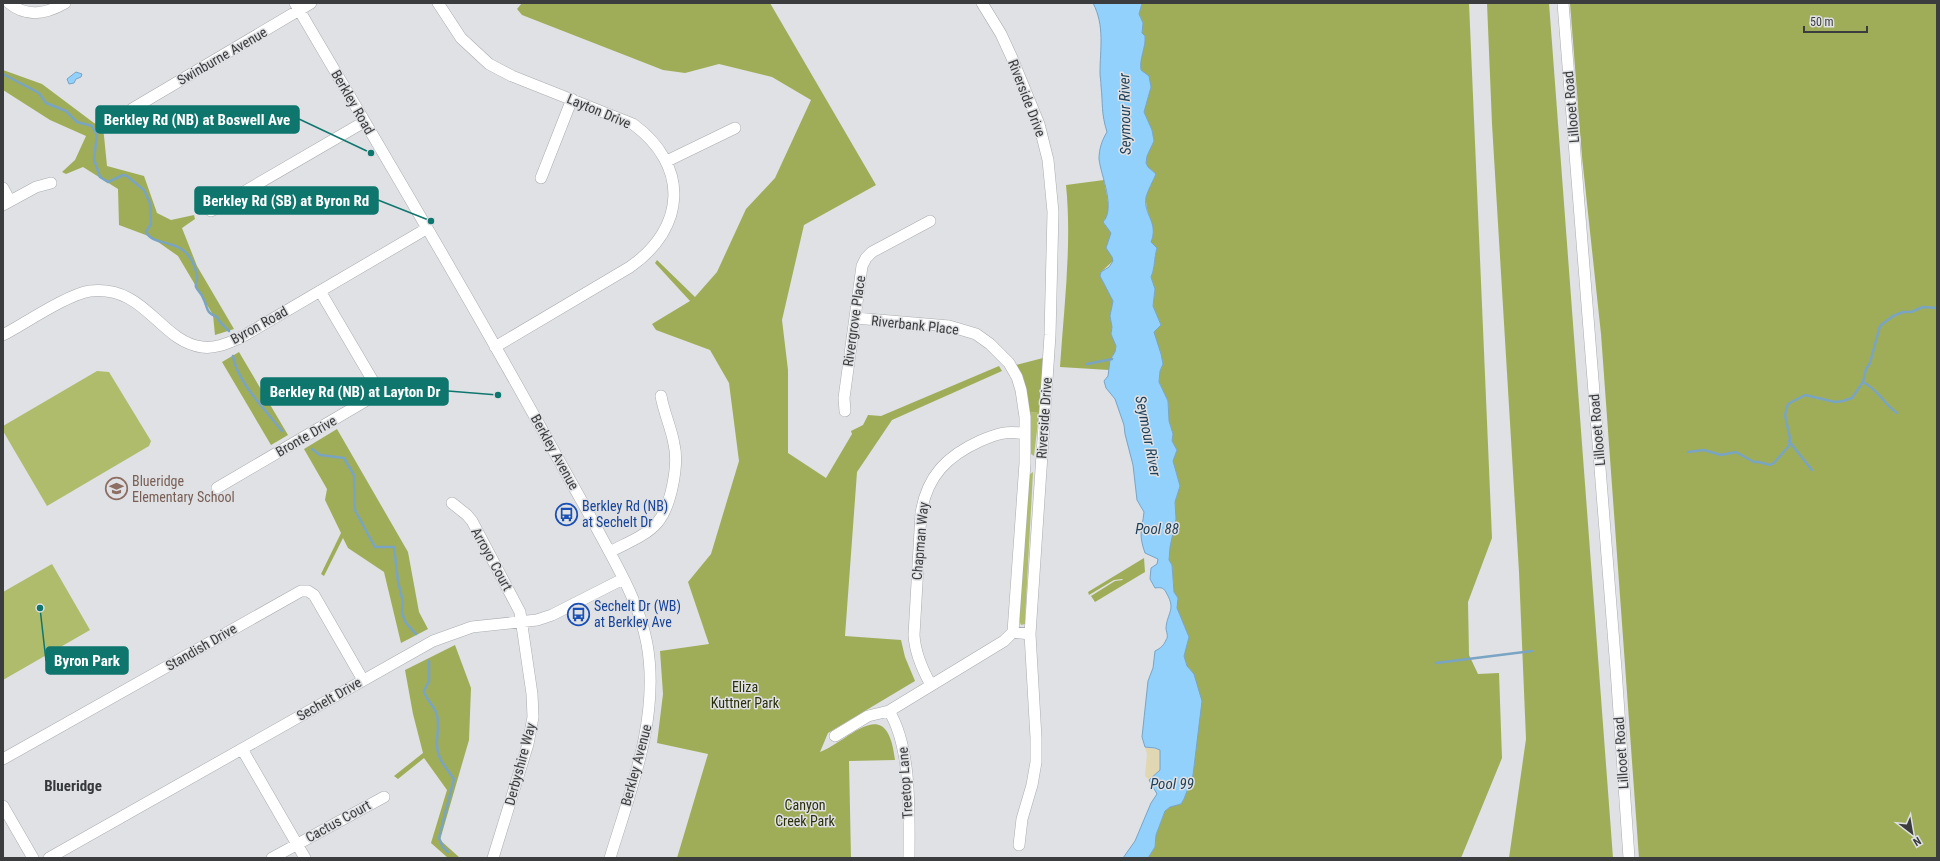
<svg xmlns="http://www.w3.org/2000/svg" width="1940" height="861" font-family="'Roboto Condensed',sans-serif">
	<rect width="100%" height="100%" fill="#dfe1e4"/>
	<!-- green -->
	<path fill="#aebc6c" d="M97,371l12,1 42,69 -2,5 -102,60 -44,-75v-5z
		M1029,412l10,1 -5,43 -3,-2z
		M1033,472l-8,148v4l-4,1 -2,-5 10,-145z
		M52,564l38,66 -87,50v-88z"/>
	<!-- forest -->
	<path fill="#9fad58" d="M522,3h248l106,182 -72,40 -22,95 6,50v83l38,25 26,-44 -1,-3 12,-6 5,-10 13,1 118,-50 3,5 -110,49 -35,52 -12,164 56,4 4,17 10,24 -87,52 -8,19c31,-12 67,-60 75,8l-46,1 2,97h-174l31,-104 -51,-11 6,-49 -3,-43 49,-7 -21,-62 23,-28 28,-93 -10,-78 -19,-33 -54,-20 -4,-6 38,-23 -35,-38 2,-3 38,37 22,-25 29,-63 29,-31 36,-78 -39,-23 -53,-13 -34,9 -22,-3 -141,-55 -5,-6z
		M1142,3h327l23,535 -24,64 1,53 9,19 21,-1 3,85 -41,100h-313l7,-11 1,-12 9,-24 5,-4 11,-3 3,-5 9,-24 3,-24 -2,-77 -7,-8 -3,-10 5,-19 -12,-29 1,-10 -4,-6 -2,-27 -3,-5 1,-13 6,-28 -1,-17 5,-16 -7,-25 4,-11 -5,-9 1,-7 -4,-13 -1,-20 -9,-19 1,-11 3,-7 -2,-10 -8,-22 8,-7 -8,-19 2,-17 -4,-12c4,-9 3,-19 6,-29l-6,-6c7,-18 -6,-26 -5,-44 1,-7 7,-17 10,-24l-8,-7 -2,-4 1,-7 7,-15 -2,-11 -8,-18 7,-25c-3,-6 -8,-12 -10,-18 -3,-9 5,-22 4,-33l-3,-3 1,-10 -4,-9z
		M1487,3h62l64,855h-104l17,-119 -7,-167 -27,-448z
		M1570,3h367v855h-298l-38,-524 -19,-177z
		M3,70l39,14 52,39 9,3 4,40 37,10 13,37 14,7 23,-5 1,4 -13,9 15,38 37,63 -19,6 -2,-20 -35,-59 -27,-19 -32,-12 -1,-36 -35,-22 -17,7 -4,-2 13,-12 11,-24 -36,-16 -47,-30z
		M1104,180c2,14 9,31 -1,42l8,11 -5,15 7,9v4l-12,11 -1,4 13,25 -3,15 2,11 -1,7 5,12 -1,6 -5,8 -1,10 -49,-3c4,-61 12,-122 6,-182z
		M239,352l49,83 -17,10 -49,-83z
		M1043,358l-4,55 -10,-1 -13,-47z
		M337,429l71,123 11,60 9,17 -27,14 -17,-71 -36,-24 -5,-10 -19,38 -3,-2 20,-41 -16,-33 2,-11 -23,-40z
		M1144,558l1,14 -50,30 -4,-6 24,-15 8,-1 -1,-1 -8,1 -25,15 -1,-3z
		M455,645l16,43 -2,52 -29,100 20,18h-12l-17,-15 16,-53 -23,-32 -26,21 -4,-3 29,-23 -10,-39 -8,-44z"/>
	<!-- sand -->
	<path fill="#e1d7b2" d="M1145,747l15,3v20l-11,10 -4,-4 2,-22z"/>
	<!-- water -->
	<path fill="#93d1fd" stroke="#79a4c3" d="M1093,3h49l-3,11 4,9 -1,10 3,3c1,12 -6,23 -4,34l8,6 2,11 -7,25 8,18 2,11 -7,15 -1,7 2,4 8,7c-3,7 -8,16 -10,23 -3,18 13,25 5,45l6,6c-3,10 -2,20 -6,29l4,12 -2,17 8,19 -7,7 7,22 2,10 -3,7 -1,11 9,19 1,20 4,13 -1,7 5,9 -4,11 7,25 -5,16 1,17 -6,28 -1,13 3,5 2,27 4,6 -1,10 12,29 -5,19 3,10 7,8 8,27 -9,74 -9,24 -3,5 -11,3 -5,4 -9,24 -1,12 -7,11h-25l12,-17 16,-38 6,-9 -8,-14 11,-10v-20l-5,-2 -10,-1 -3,-10 6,-56 5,-13 2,-17c6,-3 9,-6 11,-11 3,-4 0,-8 0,-12 1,-15 10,-18 1,-34 -3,-6 -5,-7 -12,-6l-5,-9 1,-11 6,-4 1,-5 -13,-6c-7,-20 -3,-22 -1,-41l-7,-12 -4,-35 -8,-31 -1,-9 -9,-26 -9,-11 -2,-7 4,-5 2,-16 5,-8 1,-6 -5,-12 1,-7 -2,-11 3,-15 -13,-25 1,-4 8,-5 4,-6 -1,-4 -6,-9 5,-15 -8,-11c13,-14 -2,-46 -4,-63 0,-10 3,-19 8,-27 -6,-19 -4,-28 -6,-46 0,-5 -1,-9 -1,-13 0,-24 5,-47 -7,-70z
		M76,72l6,2 -1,3 -5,2 -2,4 -5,1 -2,-5z"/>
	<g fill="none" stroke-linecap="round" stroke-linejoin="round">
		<!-- stream -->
		<path stroke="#79a4c3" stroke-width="2.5" d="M3,74l36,19 7,10 20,8 11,11 15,4 5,9 -3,24 6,18 8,5 15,-7 4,1 17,14 6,13 1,21 -5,8c9,18 42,1 51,43 1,5 -2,8 -1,12 2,4 6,7 7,11 6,11 1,13 14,19l3,5 9,9
			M233,356c4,26 33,54 49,75
			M1087,364l25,-5
			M1863,382c17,9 20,21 34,31
			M1789,441l23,29
			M312,449l8,6 24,3 10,17 1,35 20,37h19l4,34 5,21 -1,11 4,10 10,11
			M1688,452l16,-2 17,5 15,-3 18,10h5l11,3 4,-2 15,-17 1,-8 -5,-23 3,-11 17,-9 30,7 8,-1 9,-3 11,-16 3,-13 4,-6 10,-37 13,-10 10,-4h8l12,-5 14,1
			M429,661v20l-5,10c2,9 11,15 13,24 2,8 1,17 0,25 -1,18 8,26 17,39l-15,59 4,9 5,5
			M1436,663l96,-12"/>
		<defs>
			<path id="minor" d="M9,3c18,15 37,11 56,0
				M295,3c88,150 177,299 261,452 15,27 31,55 46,83 18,33 38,68 45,106 13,73 -16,145 -37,214
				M438,3l23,35 28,26 23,12 121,48c57,42 53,104 -3,143l-135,80
				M982,3l19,31 11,24 27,66 9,36 5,52 -3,123 -20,299 6,104v24l-4,23 -10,34 -3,26
				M1563,3l53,666 13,189
				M132,109l179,-106
				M667,161l68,-33
				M541,178l31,-79
				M3,188l7,13
				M3,205l33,-18 15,-4
				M211,211l153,-89
				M855,318l94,8 27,8 14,10 19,19 8,14 4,13 4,27v46l-12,169
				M3,335c21,-11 65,-41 87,-44 56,-6 69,50 112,56 13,2 26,-4 38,-9l186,-109
				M845,411l-1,-13 18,-132 4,-8 6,-6 58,-31
				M217,488l150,-88 8,-8 1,-6 -3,-5 -53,-90
				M452,503l15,12 5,6 48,91 12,82 1,23 -5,27 -35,114
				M610,552c14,-8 36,-16 47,-29 14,-16 22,-58 17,-79 -3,-17 -10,-31 -13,-48
				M931,685c-9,-16 -16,-32 -17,-50l7,-122c6,-37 26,-57 59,-72 16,-7 28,-11 44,-7
				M889,711c23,38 20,103 20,147
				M835,736l33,-20 21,-5 115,-70 9,-9 17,2
				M242,749l63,109
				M3,759l298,-168h7l6,4 49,85
				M3,806l30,52
				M49,858l384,-217 39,-14 65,-7 15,-5 71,-36
				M272,858l112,-61"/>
		</defs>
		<!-- minor casing -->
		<use href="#minor" stroke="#aaacaf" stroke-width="12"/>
		<!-- minor -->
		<use href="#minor" stroke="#fff" stroke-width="11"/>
	</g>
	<!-- icons -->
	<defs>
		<symbol id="school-ring" viewBox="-11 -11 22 22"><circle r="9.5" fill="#dfe1e4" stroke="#8d6e63" stroke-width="1.5"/><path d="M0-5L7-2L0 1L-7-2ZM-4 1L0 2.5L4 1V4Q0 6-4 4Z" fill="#8d6e63"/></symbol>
		<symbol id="bus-ring" viewBox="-11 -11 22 22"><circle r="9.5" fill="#dfe1e4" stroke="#1a4fb4" stroke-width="1.5"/><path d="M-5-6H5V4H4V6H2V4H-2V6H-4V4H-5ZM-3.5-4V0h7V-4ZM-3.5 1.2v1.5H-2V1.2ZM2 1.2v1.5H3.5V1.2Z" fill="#1a4fb4"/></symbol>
	</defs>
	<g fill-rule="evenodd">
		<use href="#school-ring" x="104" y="476" width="25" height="25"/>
		<use href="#bus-ring" x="554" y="502" width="25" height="25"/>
		<use href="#bus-ring" x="566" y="602" width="25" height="25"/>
	</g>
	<g text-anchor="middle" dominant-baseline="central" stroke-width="3" stroke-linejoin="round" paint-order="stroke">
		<!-- street labels -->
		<g font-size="14" fill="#3b3c3d" stroke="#dfe1e4">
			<text transform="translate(222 56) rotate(-30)">Swinburne Avenue</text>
			<text transform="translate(1027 98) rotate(69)">Riverside Drive</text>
			<text transform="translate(353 102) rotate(60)">Berkley Road</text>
			<text transform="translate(1571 107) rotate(-95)">Lillooet Road</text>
			<text transform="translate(599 111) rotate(23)">Layton Drive</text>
			<text transform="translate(854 321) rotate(-82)">Rivergrove Place</text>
			<text transform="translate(259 325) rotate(-29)">Byron Road</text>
			<text transform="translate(915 325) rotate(6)">Riverbank Place</text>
			<text transform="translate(1044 418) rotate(-86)">Riverside Drive</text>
			<text transform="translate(1597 430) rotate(-95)">Lillooet Road</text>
			<text transform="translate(306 436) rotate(-30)">Bronte Drive</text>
			<text transform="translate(555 452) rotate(61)">Berkley Avenue</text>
			<text transform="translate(920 541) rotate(-85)">Chapman Way</text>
			<text transform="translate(492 559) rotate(61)">Arroyo Court</text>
			<text transform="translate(201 647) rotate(-30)">Standish Drive</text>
			<text transform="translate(329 699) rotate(-30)">Sechelt Drive</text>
			<text transform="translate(1621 753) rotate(-94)">Lillooet Road</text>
			<text transform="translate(520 764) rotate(-75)">Derbyshire Way</text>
			<text transform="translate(636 765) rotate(-75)">Berkley Avenue</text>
			<text transform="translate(905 783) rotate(-94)">Treetop Lane</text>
			<text transform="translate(338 821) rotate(-29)">Cactus Court</text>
		</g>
		<!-- education labels -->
		<g font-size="14" fill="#785e54" stroke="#dfe1e4" text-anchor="start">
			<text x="132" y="481">Blueridge<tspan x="132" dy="16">Elementary School</tspan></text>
		</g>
		<!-- transit labels -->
		<g font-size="14" fill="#164399" stroke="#dfe1e4" text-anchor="start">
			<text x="582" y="506">Berkley Rd (NB)<tspan x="582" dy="16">at Sechelt Dr</tspan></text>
			<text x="594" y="606">Sechelt Dr (WB)<tspan x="594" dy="16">at Berkley Ave</tspan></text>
		</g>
		<!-- park labels -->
		<g font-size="14" fill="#2a2f0a" stroke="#dfe1e4">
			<text x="745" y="687">Eliza<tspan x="745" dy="16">Kuttner Park</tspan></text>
			<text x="805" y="805">Canyon<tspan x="805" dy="16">Creek Park</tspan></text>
		</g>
		<!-- water labels -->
		<g font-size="15" font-style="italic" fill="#1e3f57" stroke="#dfe1e4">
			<text transform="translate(1125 114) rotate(-91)">Seymour River</text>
			<text transform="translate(1148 436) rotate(79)">Seymour River</text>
			<text x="1157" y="529">Pool 88</text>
			<text x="1172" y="784">Pool 99</text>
		</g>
		<!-- neighbourhood labels -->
		<g font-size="15" font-weight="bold" fill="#35373a" stroke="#dfe1e4">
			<text x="73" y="786">Blueridge</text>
		</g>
	</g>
	<!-- callouts -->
	<path fill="none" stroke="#0f766e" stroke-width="1.5" d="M371 153L299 119M431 221L378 200M498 395L448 391M40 608L46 661"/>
	<g fill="#0f766e" stroke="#dfe1e4" stroke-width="1.5">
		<circle cx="371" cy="153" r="4"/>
		<circle cx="431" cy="221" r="4"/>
		<circle cx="498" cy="395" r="4"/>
		<circle cx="40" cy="608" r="4"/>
	</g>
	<g fill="#0f766e" stroke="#0f766e" stroke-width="1.5">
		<rect x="96" y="106" width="203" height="27" rx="4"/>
		<rect x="195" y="187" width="183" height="27" rx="4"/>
		<rect x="261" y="378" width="187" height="27" rx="4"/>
		<rect x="46" y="647" width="82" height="27" rx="4"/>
	</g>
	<g font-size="15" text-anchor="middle" font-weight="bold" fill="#fff">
		<text x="197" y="125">Berkley Rd (NB) at Boswell Ave</text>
		<text x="286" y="206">Berkley Rd (SB) at Byron Rd</text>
		<text x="355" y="397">Berkley Rd (NB) at Layton Dr</text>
		<text x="87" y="666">Byron Park</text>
	</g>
	<!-- border -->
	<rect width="1940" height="861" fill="none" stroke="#3b3c3d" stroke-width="8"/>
	<!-- north arrow -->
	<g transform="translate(1912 833) rotate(149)" stroke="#dfe1e4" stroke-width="3" paint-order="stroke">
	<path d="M0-3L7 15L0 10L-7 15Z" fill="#3b3c3d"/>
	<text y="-6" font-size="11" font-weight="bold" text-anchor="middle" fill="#3b3c3d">N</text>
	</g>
	<!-- scale -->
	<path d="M1804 26v6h63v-6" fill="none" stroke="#3b3c3d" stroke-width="2"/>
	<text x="1810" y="26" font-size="12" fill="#3b3c3d" stroke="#dfe1e4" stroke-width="3" paint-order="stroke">50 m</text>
</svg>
